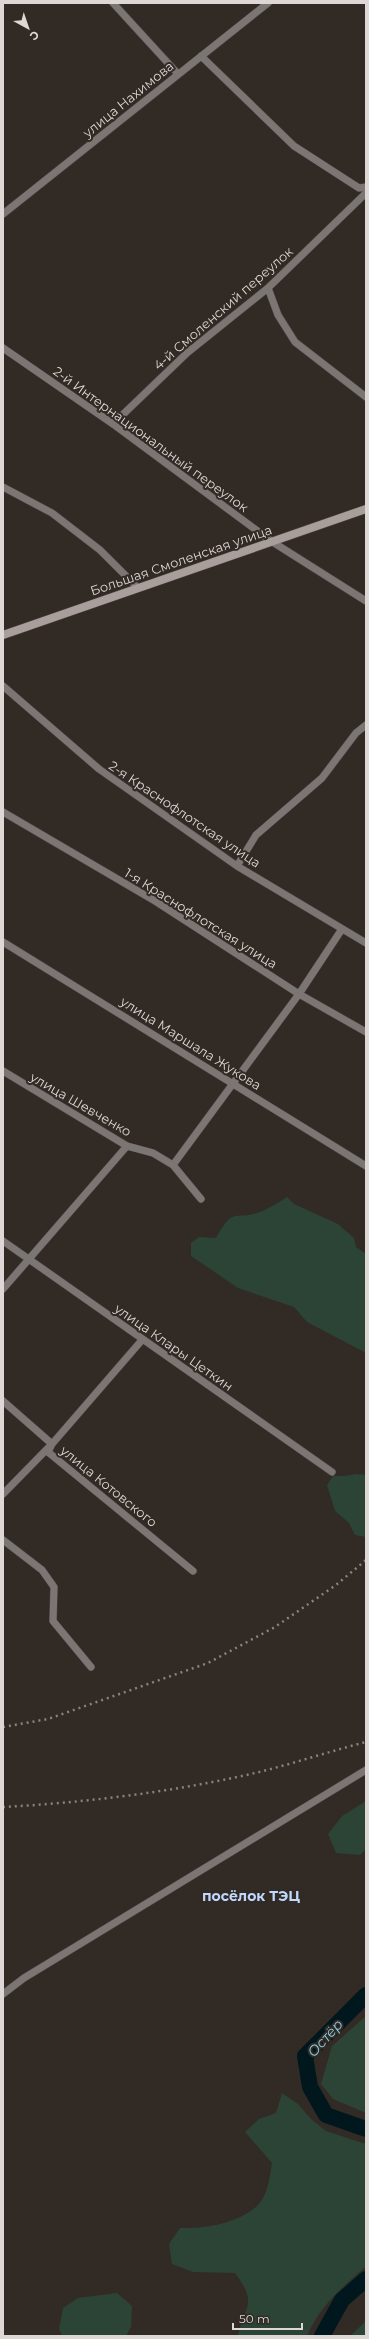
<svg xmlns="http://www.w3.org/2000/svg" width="369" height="2339" font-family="Montserrat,sans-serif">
	<rect width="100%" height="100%" fill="#322a25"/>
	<!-- green -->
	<path fill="#2b4436" d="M287,1197l7,7 44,20 16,14 2,9 10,7v99l-59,-31 -13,-15 -56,-19 -47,-32v-13l8,-6 17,1c20,-35 18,-15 46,-27 8,-3 17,-9 25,-14z
		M356,1474l10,1v62l-11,-2 -6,-12 -14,-12 -8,-26 6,-9h11z
		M366,1801v48l-6,6 -24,-2 -8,-19 14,-18z
		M366,2016v97l-33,-14 -12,-15 11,-38z
		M282,2093l16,11 13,15 15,12 40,13v122c-26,24 -44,37 -59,70h-69c6,-31 21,-31 -3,-63l-42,-1 -21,-8 -3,-20 11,-16c26,1 60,-5 79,-24 9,-10 11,-29 13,-41l-27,-31 14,-13 17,-6z
		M117,2293l15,13 -1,21 -5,9h-64l-3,-7 4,-21 15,-10z
		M366,2321v15h-16z"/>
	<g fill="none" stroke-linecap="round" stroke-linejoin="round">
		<!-- river -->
		<path stroke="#00171e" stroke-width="16" d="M366,1995l-61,61 5,31 16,28 40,14
			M322,2336l20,-36 24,-21"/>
		<defs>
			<path id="minor" d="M113,3l65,71
				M201,56l93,90 65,42 7,-1
				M3,214l265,-211
				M268,288l10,27 17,27 71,55
				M3,348l110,76 158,117 95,60
				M113,424l74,-71 81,-65 98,-95
				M3,487l49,26 48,37 38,38
				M3,686l96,83 138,97 129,77
				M3,812l152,89 144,93 67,38
				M237,866l19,-31 66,-57 34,-45 10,-8
				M3,942l363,224
				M3,1071l124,75 26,7 20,12 28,34
				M173,1165l126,-171 43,-65
				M3,1241l329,231
				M3,1289l124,-143
				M3,1401l49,43 -4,8 145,119
				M3,1494l49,-50 90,-104
				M3,1540l39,30 12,17 -1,34 38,46
				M3,1994l21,-16 342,-208"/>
			<path id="secondary" d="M3,635l363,-126"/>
		</defs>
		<!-- minor casing -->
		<use href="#minor" stroke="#4d4641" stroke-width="8"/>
		<!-- secondary casing -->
		<use href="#secondary" stroke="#4d4641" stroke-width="9"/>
		<!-- minor -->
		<use href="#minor" stroke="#7b7674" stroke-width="7"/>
		<!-- secondary -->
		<use href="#secondary" stroke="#a89f9d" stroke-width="8"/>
		<!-- rail -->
		<path stroke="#89827e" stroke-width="2.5" stroke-dasharray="2 4" stroke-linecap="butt" d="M3,1727l45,-8 160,-56 67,-36 61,-42 30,-25
			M3,1807c76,-4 160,-14 234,-30 44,-9 86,-24 129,-35"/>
	</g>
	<g text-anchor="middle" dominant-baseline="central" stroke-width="4" stroke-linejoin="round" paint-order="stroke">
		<!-- street labels -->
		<g font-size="13" fill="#ddd8d5" stroke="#322a25">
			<text transform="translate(128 99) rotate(-39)">улица Нахимова</text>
			<text transform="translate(223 308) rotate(-41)">4-й Смоленский переулок</text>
			<text transform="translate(151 439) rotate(36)">2-й Интернациональный переулок</text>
			<text transform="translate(181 560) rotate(-19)">Большая Смоленская улица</text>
			<text transform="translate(185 814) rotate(34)">2-я Краснофлотская улица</text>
			<text transform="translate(201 918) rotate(32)">1-я Краснофлотская улица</text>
			<text transform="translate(191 1043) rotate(32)">улица Маршала Жукова</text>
			<text transform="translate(81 1104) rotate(30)">улица Шевченко</text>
			<text transform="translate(174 1347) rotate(35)">улица Клары Цеткин</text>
			<text transform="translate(109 1486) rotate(39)">улица Котовского</text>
		</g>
		<!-- neighbourhood labels -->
		<g font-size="14" font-weight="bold" fill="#bed8fe" stroke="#322a25">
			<text x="251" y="1896">посёлок ТЭЦ</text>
		</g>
		<!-- water labels -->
		<g font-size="14" font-style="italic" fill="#88cee2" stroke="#322a25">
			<text transform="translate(325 2038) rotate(-48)">Остёр</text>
		</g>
	</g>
	<!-- border -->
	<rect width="369" height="2339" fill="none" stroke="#ddd8d5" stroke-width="8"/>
	<!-- north arrow -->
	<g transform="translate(28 28) rotate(140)" stroke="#322a25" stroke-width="3" paint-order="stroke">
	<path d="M0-3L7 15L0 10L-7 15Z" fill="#ddd8d5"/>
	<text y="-6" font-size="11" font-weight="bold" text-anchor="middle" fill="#ddd8d5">С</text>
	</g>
	<!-- scale -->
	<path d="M233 2323v6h69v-6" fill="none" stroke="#ddd8d5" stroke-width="2"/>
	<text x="239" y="2323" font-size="12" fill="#ddd8d5" stroke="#322a25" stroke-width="3" paint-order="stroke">50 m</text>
</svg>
